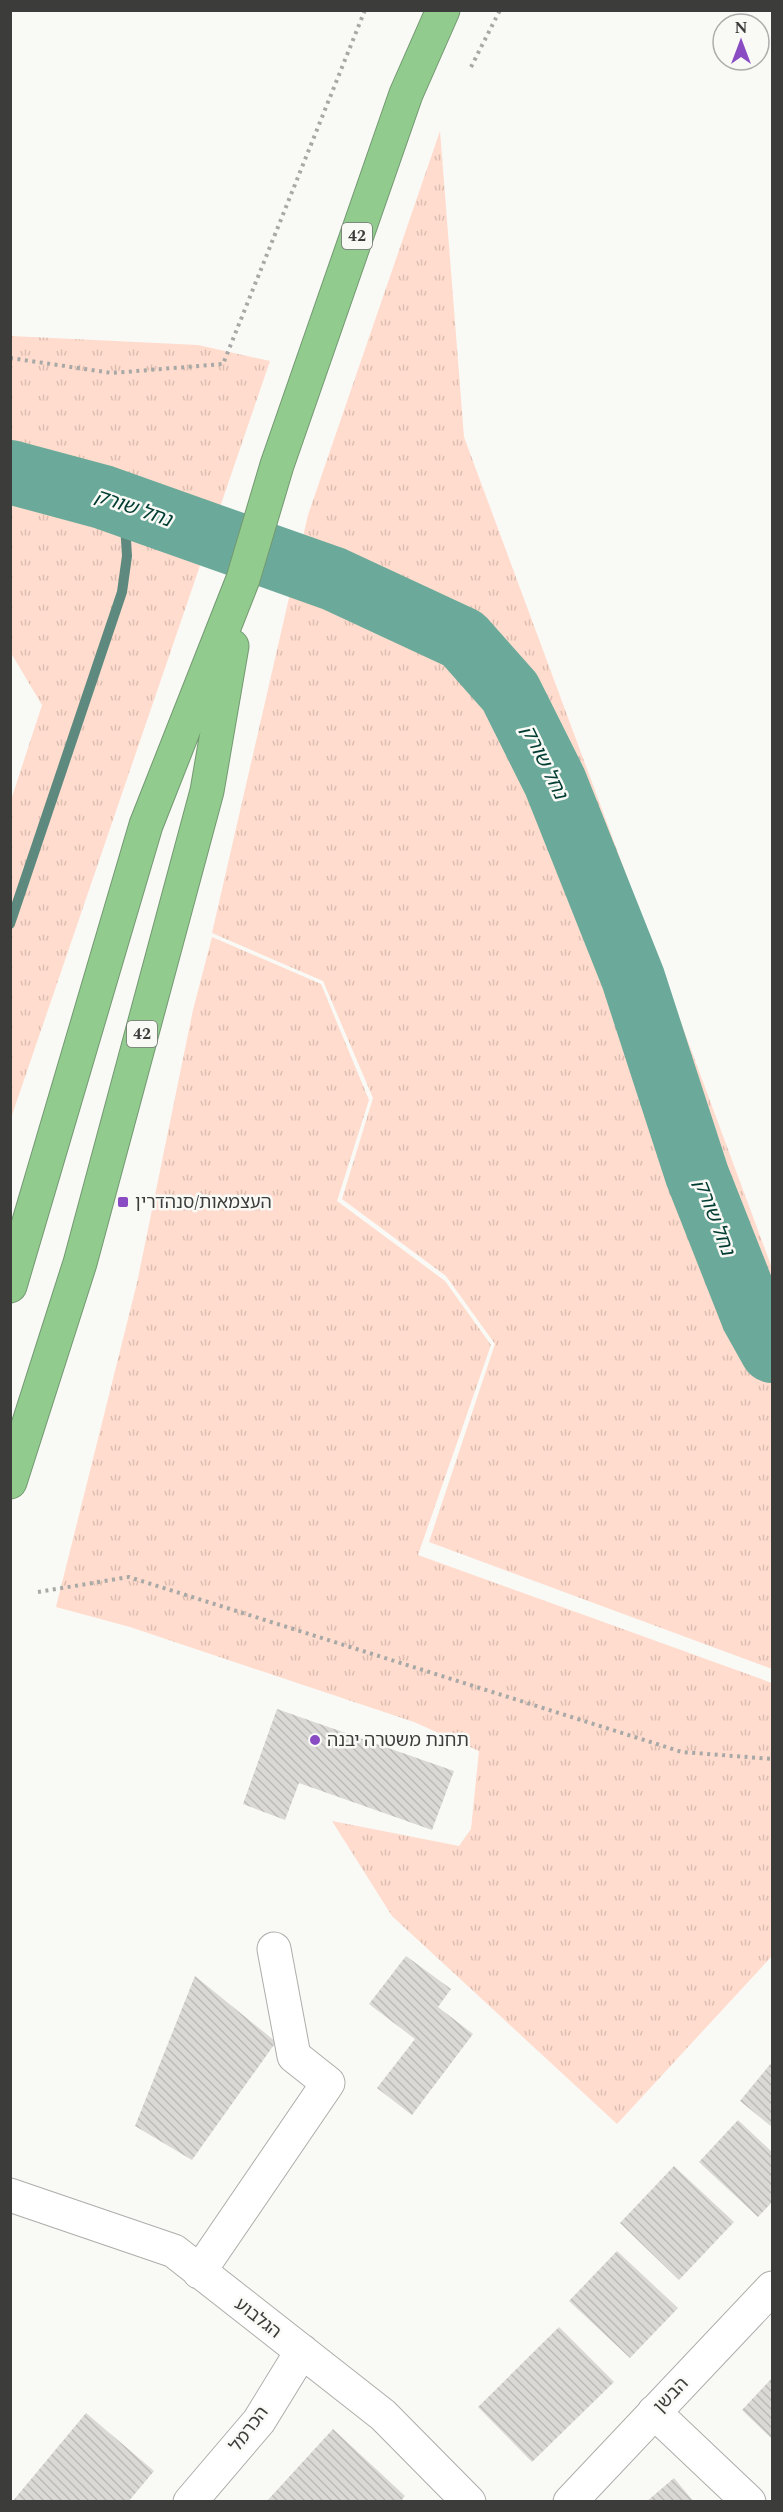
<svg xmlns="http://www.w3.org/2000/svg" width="783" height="2512" font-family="Spectral,'Noto Sans Hebrew',serif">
	<defs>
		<pattern id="grass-tufts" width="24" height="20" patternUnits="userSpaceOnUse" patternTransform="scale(1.5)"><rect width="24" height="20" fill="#ffdccd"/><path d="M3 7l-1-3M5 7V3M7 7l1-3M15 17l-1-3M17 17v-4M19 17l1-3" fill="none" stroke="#dbbeb1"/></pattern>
		<pattern id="building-back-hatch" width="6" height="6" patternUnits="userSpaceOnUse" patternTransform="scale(1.5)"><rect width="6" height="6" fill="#dbd9d6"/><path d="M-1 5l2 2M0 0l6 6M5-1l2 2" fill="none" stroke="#bdbbb9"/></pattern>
	</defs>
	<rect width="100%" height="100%" fill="#f9f9f6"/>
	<!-- grass -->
	<path fill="url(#grass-tufts)" d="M440,131l24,306 308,831v401l-343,-127 66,-198 -49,-68 -104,-77 31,-101 -50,-117 -111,-48 96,-418z
		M11,336l187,9 72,16 -259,757v-318l31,-95 -31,-52z
		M212,937l109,47 48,116 -32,101 108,80 46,64 -73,210 354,128v273l-155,168 -225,-208 -60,-95 127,25 12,-17 8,-78 -65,-29 -284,-95 -74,-20 81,-324 56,-273z"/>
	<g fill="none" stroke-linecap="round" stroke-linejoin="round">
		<!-- stream -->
		<path stroke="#5d897e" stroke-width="10" d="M10,924l112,-332 5,-36 -2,-32 -22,-27"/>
		<!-- river -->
		<path stroke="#6baa9a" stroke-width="64" d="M10,472l93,25 231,82 129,60 47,53 45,90 78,196 64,197 56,142 19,34"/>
	</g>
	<!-- building -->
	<path fill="url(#building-back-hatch)" d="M277,1709l177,62 -22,59 -133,-47 -14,37 -42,-16z
		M406,1956l45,33 -13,18 35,27 -61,81 -35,-27 38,-49 -46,-35z
		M195,1976l81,66 -84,118 -57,-34z
		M772,2062v65l-32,-26z
		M738,2120l34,32v50l-14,15 -59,-55z
		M674,2166l60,56 -55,58 -59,-57z
		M617,2251l61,57 -48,50 -61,-57z
		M559,2327l55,55 -82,80 -54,-55z
		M772,2378v61l-30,-29z
		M86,2413l68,58 -26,31h-116z
		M333,2429l72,67 -5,6h-134z
		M674,2478l20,24h-48z"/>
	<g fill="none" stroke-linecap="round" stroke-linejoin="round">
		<defs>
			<path id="minor" d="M10,2195l164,56 209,164 86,87
				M199,2272l129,-189 -34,-27 -20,-107
				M654,2412l95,90
				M190,2502l69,-81 43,-70
				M570,2502l202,-214"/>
			<path id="highway" d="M10,1286l136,-461 97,-246 34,-114 129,-371 37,-84
				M10,1482l70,-219 127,-472 25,-145"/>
		</defs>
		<!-- minor casing -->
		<use href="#minor" stroke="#adadaa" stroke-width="35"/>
		<!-- highway casing -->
		<use href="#highway" stroke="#739971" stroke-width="35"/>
		<!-- path -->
		<path stroke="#a8a9a6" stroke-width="4" stroke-dasharray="3 4.5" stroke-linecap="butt" d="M471,67l29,-57
			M10,358l102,15 111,-9 142,-354
			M38,1592l91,-15 553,175 90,7"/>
		<!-- minor -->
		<use href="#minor" stroke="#fff" stroke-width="33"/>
		<!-- highway -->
		<use href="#highway" stroke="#91cb8e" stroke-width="33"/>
	</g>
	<!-- markers -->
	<g fill="#894cc2" stroke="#f9f9f6" stroke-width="2">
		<rect x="117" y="1196" width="12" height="12" rx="3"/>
		<circle cx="315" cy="1740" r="6"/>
	</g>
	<g text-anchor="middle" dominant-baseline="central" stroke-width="5" stroke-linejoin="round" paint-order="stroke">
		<!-- shield labels -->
		<g fill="#f9f9f6" stroke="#757573" stroke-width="1.5">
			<rect x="342" y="223" width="30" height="26" rx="4.5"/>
			<rect x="127" y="1021" width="30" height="26" rx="4.5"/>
		</g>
		<g font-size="16" font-weight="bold" fill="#3c3d3b">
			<text x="357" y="236">42</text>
			<text x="142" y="1034">42</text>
		</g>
		<!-- poi labels -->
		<g font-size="18" fill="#3c3d3b" stroke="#f9f9f6" text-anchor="start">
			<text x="135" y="1202">העצמאות/סנהדרין</text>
			<text x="327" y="1740">תחנת משטרה יבנה</text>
		</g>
		<!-- street labels -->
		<g font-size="18" fill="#3c3d3b" stroke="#f9f9f6">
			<text transform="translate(258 2318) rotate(38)">הגלבוע</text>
			<text transform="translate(671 2395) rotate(-46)">הבשן</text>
			<text transform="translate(249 2429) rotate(-53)">הכרמל</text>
		</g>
		<!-- water labels -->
		<g font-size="20" font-style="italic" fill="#013d32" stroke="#f9f9f6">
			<text transform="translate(133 508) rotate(19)">נחל שורק</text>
			<text transform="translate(544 762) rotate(64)">נחל שורק</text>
			<text transform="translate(714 1217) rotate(69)">נחל שורק</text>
		</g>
	</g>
	<!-- border -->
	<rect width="783" height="2512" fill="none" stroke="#3c3d3b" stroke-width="24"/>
	<!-- north arrow -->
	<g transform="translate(741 42)"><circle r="28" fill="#f9f9f6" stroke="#adaeab" stroke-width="1.5"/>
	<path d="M0-4.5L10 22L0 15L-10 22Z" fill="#894cc2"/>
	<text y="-9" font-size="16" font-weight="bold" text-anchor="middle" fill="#3c3d3b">N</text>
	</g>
</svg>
